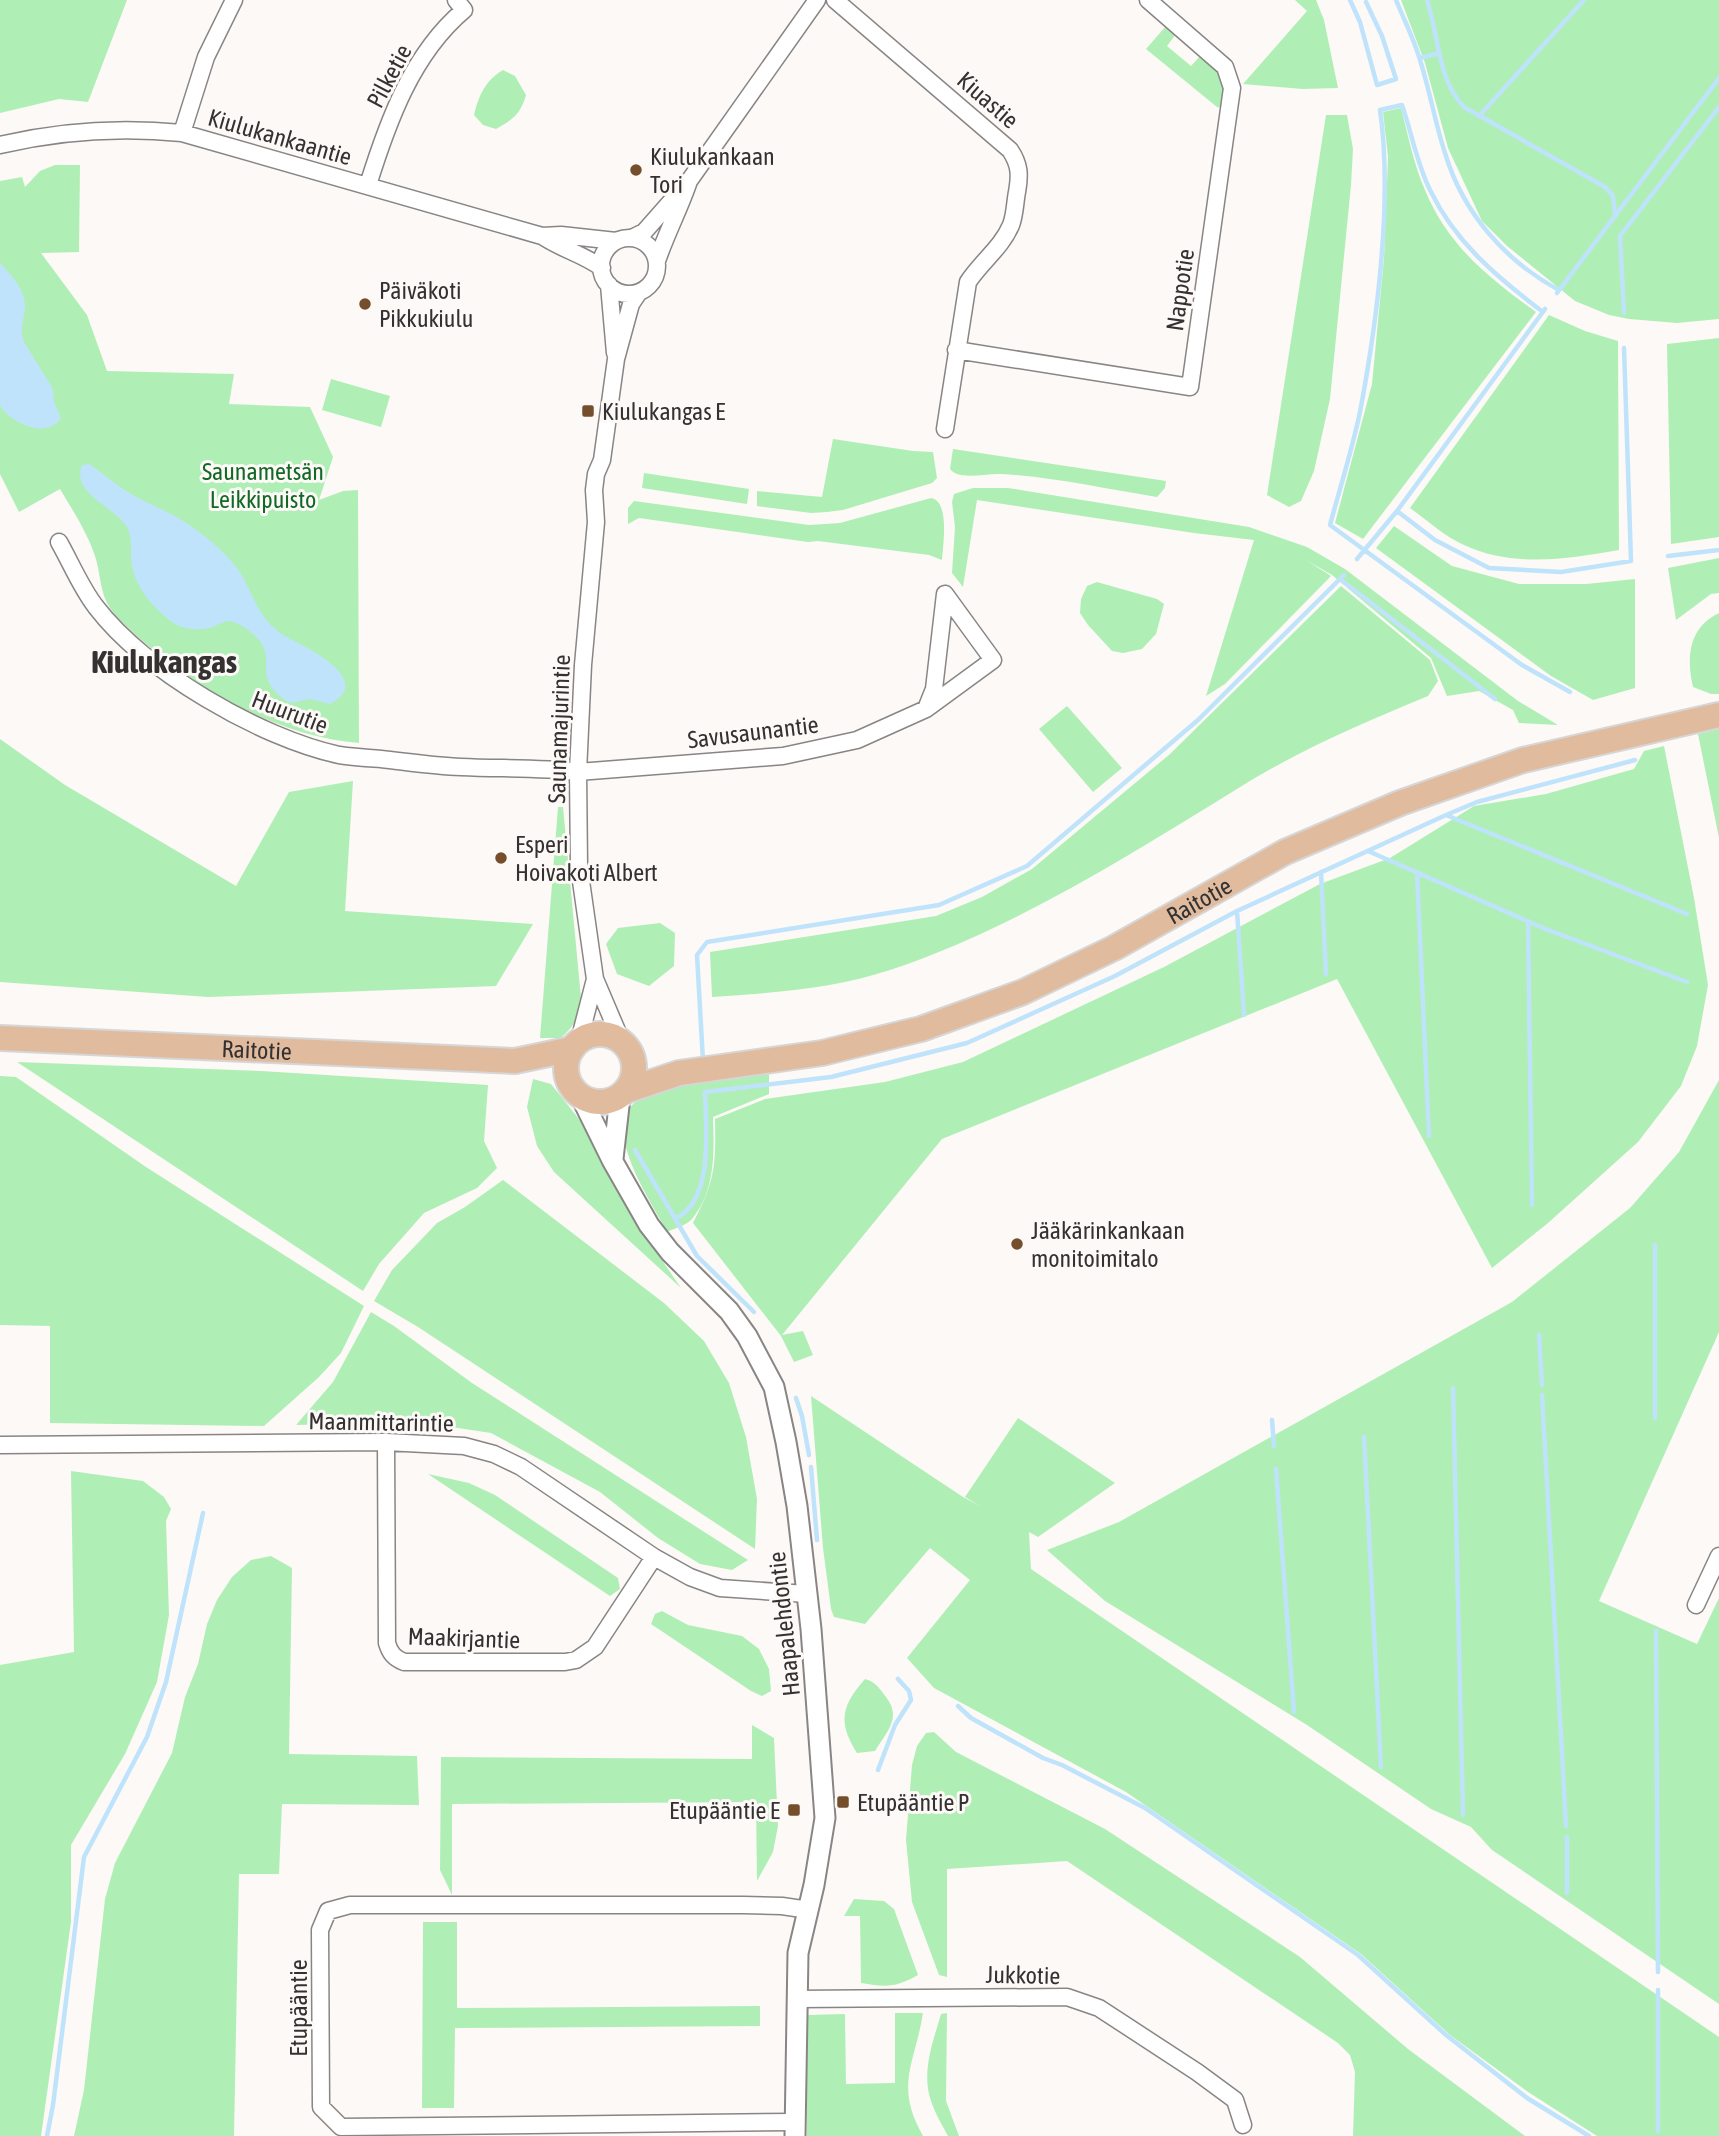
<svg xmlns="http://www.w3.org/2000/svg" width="1719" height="2136" font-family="'Asap Condensed',sans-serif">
	<rect width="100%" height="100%" fill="#fdf9f7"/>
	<!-- green -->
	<path fill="#afefb5" d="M0,0h127l-39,102 -29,-3 -59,14z
		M1295,0h21l8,20 14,68 -35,1 -60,-5 64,-73z
		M1401,0h318v319l-42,4 -48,-4 -20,-4 -34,-14 -68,-55 -25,-25 -34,-73 -23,-85z
		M1166,26l10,8 -9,12 24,20 10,-11c20,19 25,25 22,53l-6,-1 -71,-58z
		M503,70l12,6 11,19c-5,18 -13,25 -30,34l-13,-4 -9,-10c5,-20 11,-34 29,-45z
		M1401,108c7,27 13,57 24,82 23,56 64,88 111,122l-173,227 -28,-16 37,-139 12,-126 4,-101 -5,-45z
		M1326,115h21l6,34 -2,36 -21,214 -16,72 -13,30 -12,6 -22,-12z
		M55,165h25l-1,87 -38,1 46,62 20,56 127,3 -5,30 81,3 23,50 -14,43 24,-9 15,-1 1,253c-81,-7 -160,-52 -220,-105 -11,-11 -25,-21 -32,-35 -7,-14 -7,-32 -12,-47 -8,-24 -22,-45 -35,-67l-41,23 -19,-38v-293l22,-4 3,10 15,-16z
		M1549,315l36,16 33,10 1,209c-51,9 -106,18 -155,-5 -19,-8 -37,-25 -54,-37z
		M1719,338v199l-48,7 -4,-200z
		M331,379l59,17 -9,31 -59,-17z
		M833,439l80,12 20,1 4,26 -5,5 -89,27 -16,2 -16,1 -54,-7v-15l65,6z
		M953,449l213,32 -1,7 -8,9c-51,-8 -104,-20 -156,-23 -16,-1 -42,7 -51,-5z
		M644,473l105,16 -2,15 -105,-16z
		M973,488h35l241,39 58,20 38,22 173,132 40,24 -39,-2 -6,-13 -34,-19 -32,5 -16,-38 -99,-83 -26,-15 25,16 -106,108 -19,12 48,-156 -60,-7 -217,-33 -14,87 -11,-14 3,-46 -3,-25 2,-8z
		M931,498c19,3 12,47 11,62l-13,-5 -111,-14 -10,1 -169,-24 -11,6v-16l6,-7 175,24 31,-2z
		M1394,526l58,40 67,18h67l49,-5v109l-42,12 -42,-24 -175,-128z
		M1719,558v35l-8,1 -35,26 -8,-52z
		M1097,582l60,17 7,5 -8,30 -14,15 -19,4 -11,-2 -24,-26 -8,-12 1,-14 6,-13z
		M1341,586l89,74 8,21 -10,15c-65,27 -131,55 -191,93 -109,67 -224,140 -347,181 -58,19 -118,23 -178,27l-2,-45 226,-36 46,-19 50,-28 138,-115z
		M1719,613v81h-8l-18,-7c-7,-30 -4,-60 26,-74z
		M1067,706l55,62 -29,24 -54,-63z
		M1719,729v109l-21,-104z
		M0,739l65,46 171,101 53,-94 64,-11 -8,130 188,13 -37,62 -288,11 -208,-15z
		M1664,746l30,152 14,87 -11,61 -16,40 -43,56 -90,81 -56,45 -155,-289 -395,160 -160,196 21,-4 10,24 -19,7 -13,-26 -88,-113c22,-42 23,-57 22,-104l50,-20 120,-17 78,-20 201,-95 156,-83 70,-26 84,-52 72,-12 88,-25 10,-18z
		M558,807h5l18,191c-1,19 -6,27 -20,40h-21z
		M660,923l15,10 -1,33 -25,20 -32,-12 -11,-30 12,-16z
		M17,1062l244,9 227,14 -4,56 13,27 -20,20 -53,25 -45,51 -16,27z
		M769,1072v22l-56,23c1,35 3,73 -21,102 -5,6 -17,9 -25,13 -16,-30 -46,-74 -44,-110 1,-12 13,-22 24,-27 31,-15 87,-17 122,-23z
		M0,1076l16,1 130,90 218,139 -23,47 -22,24 -55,49 -214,-3v-97l-50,-1z
		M533,1079l18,5 32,40 46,88 52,76 -127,-116 -17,-26 -10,-39z
		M1719,1080v252l-120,269 98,43 22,-46v406l-227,-154 -21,-23 -40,-18 -124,-84 -202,-124 -58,-51 72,-28 393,-220 118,-94 49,-56z
		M503,1180l161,123 40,38 25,42 17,54 11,62 -2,50 -337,-222 -44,-26 18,-31 45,-47 28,-16z
		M371,1312l23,14 78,57 276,177 -16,10 -32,-6 -42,-26 -58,-46 -109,-59 -53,-8 -40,4 -24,-6 -78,2 37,-43z
		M811,1396l152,101 17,9 -15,-9 53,-79 97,65 -77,54 -9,-5 2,37 688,468v99h-122l-69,-44 -78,-57 -89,-81 -235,-162 -192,-104 -27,-30 63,-78 -40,-32 -65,76 -31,-7 -3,-8 -8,-61z
		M71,1471l72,10 21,16 7,12 -5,12 3,94 -12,67 -32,72 -54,91v77l-30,214h-41v-471l74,-13z
		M428,1474l41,9 26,12 123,83 2,11 -10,7z
		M271,1556l21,12 -3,186 128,2 2,49 -137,-1 -3,70h-40l-5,262h-160l10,-46 21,-191 10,-36 57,-110 13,-56 13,-33 9,-40 10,-24 15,-23 19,-17z
		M662,1611l26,14 54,11 17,13 10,20 2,22 -9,5 -11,-5 -100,-67 4,-10z
		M865,1679c11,3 14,9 21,18 16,21 1,34 -11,54l-18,2c-20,-31 -15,-48 8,-74z
		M752,1725l22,13 4,88 -5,26 -16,29 -1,-79 -304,2v91l-12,-25 1,-113 311,2z
		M934,1732l22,20 149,77 195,128 108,92 117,87h-172l2,-64 -5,-17 -12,-12 -271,-182 -120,8v108l-8,-2 -27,-73 -6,-62 6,-75 5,-19 9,-13z
		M854,1899l30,2 10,8 24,66c-23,13 -32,12 -57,8l-1,-67h-16z
		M423,1922h34v86l303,-2v20l-305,2 -1,80h-32z
		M895,2013h28c-8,51 -29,72 0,123h-116v-121l38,-1 1,70 49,-1z
		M947,2013l-1,88 13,35h-11c-6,-11 -13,-23 -17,-35 -10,-29 2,-59 10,-87z"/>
	<!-- water -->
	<path fill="#bfe3fb" d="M0,263c11,12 26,27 25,45 -1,12 -6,22 -1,34l29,47 1,13 7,16c-14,22 -50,5 -61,-12z
		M89,464c15,10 28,22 44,31 12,7 25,12 38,19 23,12 45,30 62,49 16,18 20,42 35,59 5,5 11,11 17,14 18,10 92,43 45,68l-20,-5 -20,4c-39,-23 -14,-44 -31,-63 -6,-7 -21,-19 -31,-19 -5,1 -11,4 -15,6 -13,4 -30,3 -41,-5 -18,-13 -36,-34 -40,-56 -2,-12 1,-25 -4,-37 -11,-22 -58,-35 -46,-64z"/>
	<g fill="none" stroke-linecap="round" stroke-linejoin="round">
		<!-- stream -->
		<path stroke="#bfe3fb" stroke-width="4.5" d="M1350,0l10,22 17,63 19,-6 -14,-43 -16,-34
			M1396,0c8,20 18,39 24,60 10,31 15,63 25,93 18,60 60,108 114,137
			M1427,0c12,36 10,79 37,107l141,80 8,9 2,18
			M1420,58l19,-5
			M1479,116l105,-116
			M1557,293l162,-215
			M1543,312c-45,-34 -87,-69 -112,-120 -14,-27 -19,-58 -29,-87l-22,5c13,90 -3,212 -20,302 -8,38 -20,76 -30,113l192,140 48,27
			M1624,313l-4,-77 99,-129
			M1397,511l38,29 54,28 72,4 70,-11 -7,-213
			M1668,556l51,-6
			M1357,559l40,-48 148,-202
			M1340,579l155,120
			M1446,815l31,-13 158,-42
			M1368,851l175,77 144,54
			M1321,872l5,102
			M1417,872l12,264
			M1237,911l209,-96 241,99
			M1528,921l4,284
			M703,1061l-6,-106 10,-13 232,-37 88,-39 171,-146 146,-145
			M635,1150l62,106 57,56
			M676,1218c38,-18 30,-89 29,-126l126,-15 136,-34 148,-67 122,-65 7,104
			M1655,1245v173
			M1539,1335l3,50
			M1453,1388l10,427
			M1542,1395l24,431
			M796,1398l6,18 7,39
			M1272,1420l2,26
			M1364,1437l17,330
			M811,1467l6,73
			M1276,1469l18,243
			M1656,1631l2,341
			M958,1706l13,12 72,40 19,7 83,43 213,147 88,80 81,63 62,38
			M878,1770l17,-45 16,-25 -2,-9 -11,-12
			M1567,1837v56
			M1658,1990v141
			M47,2136l6,-31 31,-248 63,-120 19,-55 37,-169"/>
		<defs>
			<path id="minor" d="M835,0l175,150c10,15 10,25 7,42 -2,10 -2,23 -6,33 -9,22 -30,37 -43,57l-23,147
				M182,133l24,-76 28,-57
				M0,145c59,-14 122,-18 182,-12l360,103c19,13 41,18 60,32
				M689,181l128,-181
				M368,185c20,-64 44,-131 96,-175l-8,-10
				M542,236l19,-1 55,6
				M632,238l12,-6 45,-51c-9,27 -23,53 -32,80
				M601 266a28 28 0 1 1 56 0a28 28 0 1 1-56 0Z
				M609,285l6,68
				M956,350l234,37 42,-299 -7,-21 -77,-67
				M59,542c12,21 22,46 37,65 49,64 164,131 243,148 13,2 28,3 42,4 27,3 53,7 80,8 39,2 78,0 117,5l205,-16 74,-16 69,-31 67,-49 -48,-66 -11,95 -8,20
				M621,1040l-26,-61 -16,-112 -1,-95 5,-107 13,-143 -2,-32 2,-16 6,-14 14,-101 15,-55 8,-12
				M579,1041l16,-62
				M386,1442l1,201c3,10 7,15 17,19h161l11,-2 19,-13 59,-90
				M0,1445l386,-3 78,4 30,8 27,13 133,90 36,20 30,11 87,6
				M1696,1605l23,-49
				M796,1999l271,-2 32,11 98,64 38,28 8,25
				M795,2122l-454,5 -20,-20 -1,-177 8,-19 22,-6h393l39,1 27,4"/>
			<path id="tertiary" d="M581,1097l31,63 37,65 21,27 59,59 18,25 27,51 12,55 11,64 14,123 14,189 -11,67 -16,68 -3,183
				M613,1159l7,-62"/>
			<g id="primary">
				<circle cx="600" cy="1068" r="34"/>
				<path id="s1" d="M0,1038l515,23 57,-12"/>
				<path id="s2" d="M628,1090l51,-17 143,-20 99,-24 102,-37 91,-44 171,-96 115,-49 123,-43 196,-45"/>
			</g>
		</defs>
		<!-- minor casing -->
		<use href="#minor" stroke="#898584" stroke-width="19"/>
		<!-- tertiary casing -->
		<use href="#tertiary" stroke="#898584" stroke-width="23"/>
		<!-- primary casing -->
		<use href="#primary" stroke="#d6d6d6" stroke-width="28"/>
		<!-- minor -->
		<use href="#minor" stroke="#fff" stroke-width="16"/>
		<!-- tertiary -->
		<use href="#tertiary" stroke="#fff" stroke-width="19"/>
		<!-- primary -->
		<use href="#primary" stroke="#e0bb9e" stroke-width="24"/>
	</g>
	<!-- markers -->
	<g fill="#754e2b" stroke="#fdf9f7" stroke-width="2.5">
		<circle cx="636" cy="170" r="7"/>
		<circle cx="365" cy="304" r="7"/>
		<rect x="581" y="404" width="14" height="14" rx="3.5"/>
		<circle cx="501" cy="858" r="7"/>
		<circle cx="1017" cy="1244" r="7"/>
		<rect x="836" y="1795" width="14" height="14" rx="3.5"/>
		<rect x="787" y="1803" width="14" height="14" rx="3.5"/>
	</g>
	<g text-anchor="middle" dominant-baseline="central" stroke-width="6" stroke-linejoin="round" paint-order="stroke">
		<!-- street labels -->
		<g font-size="24" fill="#333131" stroke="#fdf9f7">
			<text transform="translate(389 76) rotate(-62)">Pilketie</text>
			<text transform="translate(988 100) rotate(41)">Kiuastie</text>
			<text transform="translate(280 137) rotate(16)">Kiulukankaantie</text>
			<text transform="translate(1180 290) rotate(-82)">Nappotie</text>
			<text transform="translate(290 712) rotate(21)">Huurutie</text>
			<text transform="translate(559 729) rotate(-88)">Saunamajurintie</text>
			<text transform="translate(753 732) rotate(-7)">Savusaunantie</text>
			<text stroke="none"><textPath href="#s2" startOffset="607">Raitotie</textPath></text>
			<text stroke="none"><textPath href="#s1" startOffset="257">Raitotie</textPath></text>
			<text transform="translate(381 1422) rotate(1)">Maanmittarintie</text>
			<text transform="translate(784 1624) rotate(-96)">Haapalehdontie</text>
			<text transform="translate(464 1638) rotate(2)">Maakirjantie</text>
			<text transform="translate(1023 1975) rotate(1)">Jukkotie</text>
			<text transform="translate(298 2008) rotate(-90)">Etupääntie</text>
		</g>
		<!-- poi labels -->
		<g font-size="24" fill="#333131" stroke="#fdf9f7" text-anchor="start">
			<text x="650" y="156">Kiulukankaan<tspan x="650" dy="28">Tori</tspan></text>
			<text x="379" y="290">Päiväkoti<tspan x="379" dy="28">Pikkukiulu</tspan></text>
			<text x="602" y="411">Kiulukangas E</text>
			<text x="515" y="844">Esperi<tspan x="515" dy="28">Hoivakoti Albert</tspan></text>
			<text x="1031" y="1230">Jääkärinkankaan<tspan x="1031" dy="28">monitoimitalo</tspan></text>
			<text x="857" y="1802">Etupääntie P</text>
			<text x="780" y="1810" text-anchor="end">Etupääntie E</text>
		</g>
		<!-- park labels -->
		<g font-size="24" fill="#136828" stroke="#fdf9f7">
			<text x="263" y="471">Saunametsän<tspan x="263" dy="28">Leikkipuisto</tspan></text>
		</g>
		<!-- district labels -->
		<g font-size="32" font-weight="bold" fill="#333131" stroke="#fdf9f7">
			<text x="164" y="661">Kiulukangas</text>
		</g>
	</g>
</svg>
